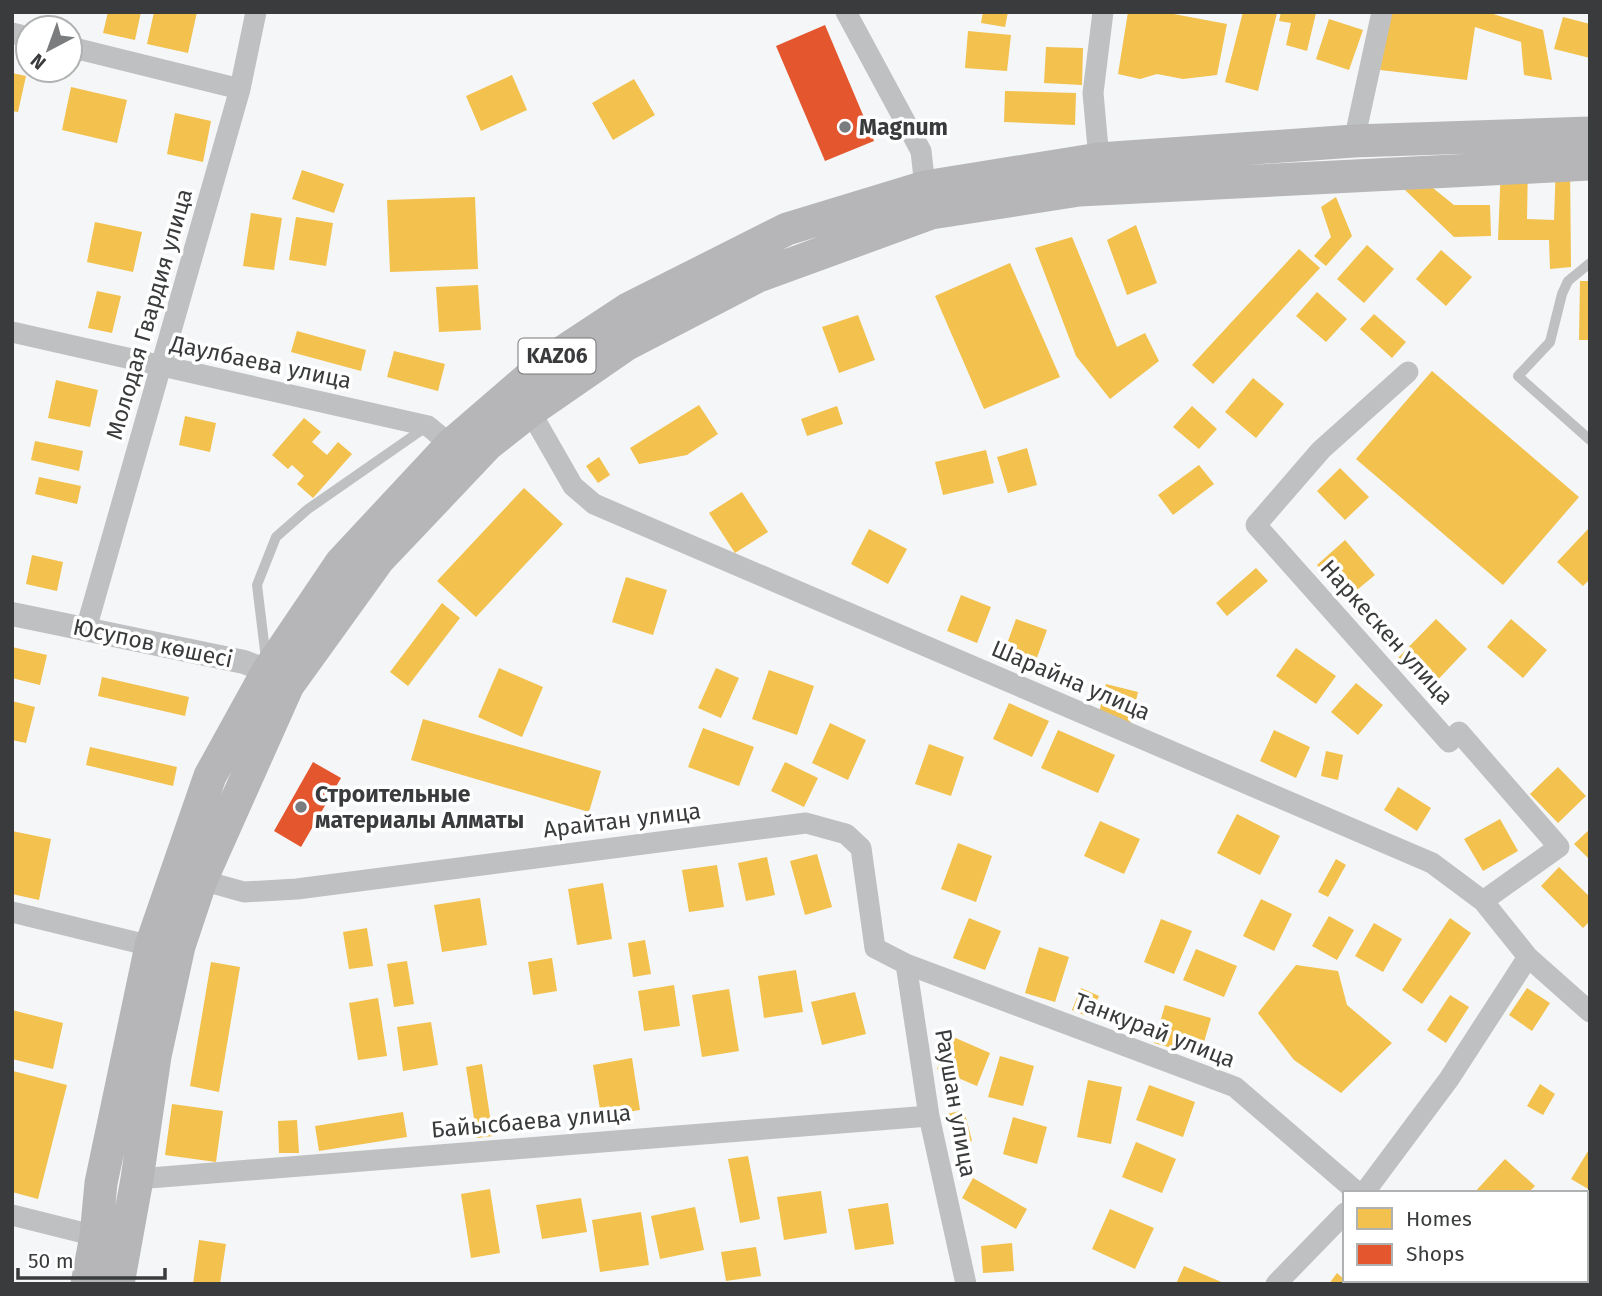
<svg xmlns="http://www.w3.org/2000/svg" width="1602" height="1296" font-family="'Fira Sans',sans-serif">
	<rect width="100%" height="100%" fill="#f4f6f8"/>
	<!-- homes -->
	<path fill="#f2c14e" d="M108,12h33l-6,28 -32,-7z
		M154,12h43l-9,41 -41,-9z
		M983,12h25l-3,15 -24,-4z
		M1128,12h35l64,12 -10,51 -34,4 -26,-5 -17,5 -22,-5z
		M1243,12l34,1 -19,78 -33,-9z
		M1281,12l35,1 -9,38 -21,-6 5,-22 -12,-2z
		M1391,12h96l56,18 9,50 -28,-5 -3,-33 -46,-15 -8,53 -87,-10z
		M1563,17l27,7v34l-36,-9z
		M1329,19l34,11 -14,40 -33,-11z
		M968,31l43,4 -4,36 -42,-3z
		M1046,47l37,1 -1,37 -38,-2z
		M12,73l14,3 -8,36 -6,-1z
		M512,75l15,35 -46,21 -15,-35z
		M634,79l21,36 -42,25 -21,-37z
		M71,87l56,13 -10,43 -55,-13z
		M1005,91l71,2 -1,32 -71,-3z
		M175,113l36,8 -8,41 -36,-8z
		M1528,162l-1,57 27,1 2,-58h14l1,105 -21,2 -1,-29h-51l3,-74z
		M302,170l42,14 -10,29 -42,-14z
		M1418,176l36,29h36l1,31 -37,1 -50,-48z
		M475,197l3,72 -88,3 -3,-72z
		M1336,197l16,39 -26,30 -12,-10 17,-19 -10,-30z
		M251,213l31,5 -8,52 -31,-4z
		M296,217l37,6 -7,43 -37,-6z
		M95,222l47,10 -9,40 -46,-10z
		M1136,225l21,58 -30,12 -20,-55z
		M1072,237l45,110 28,-14 14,28 -49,38 -34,-43 -41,-108z
		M1367,245l27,24 -30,34 -27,-24z
		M1299,249l21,19 -107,116 -21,-19z
		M1441,250l31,27 -26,29 -30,-27z
		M1010,263l50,114 -76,32 -49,-113z
		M1580,281h10v59h-11z
		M478,285l3,45 -42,2 -3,-45z
		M97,291l24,5 -9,37 -24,-5z
		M1317,292l30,27 -21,23 -30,-26z
		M1374,314l32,28 -14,16 -32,-29z
		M858,315l17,45 -36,13 -17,-46z
		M297,331l69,19 -5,21 -70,-19z
		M394,351l51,13 -7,27 -51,-14z
		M1432,371l147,126 -76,88 -147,-126z
		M1253,378l31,26 -28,34 -31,-26z
		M56,380l42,10 -8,37 -42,-9z
		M699,405l19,29 -31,21 -48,9 -9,-16z
		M837,406l6,18 -36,12 -6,-17z
		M1192,406l25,23 -18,20 -26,-22z
		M185,416l31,7 -6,29 -31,-7z
		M304,418l17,14 -9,10 15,13 11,-13 14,12 -39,44 -16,-14 7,-8 -12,-11 -4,4 -16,-14z
		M35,441l48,10 -4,20 -48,-11z
		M1027,448l10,37 -29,8 -11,-36z
		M986,450l8,33 -51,12 -8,-33z
		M599,457l11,18 -12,8 -12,-17z
		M1199,465l15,19 -41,31 -15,-20z
		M1340,468l29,29 -24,23 -28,-29z
		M39,477l42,9 -4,18 -42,-10z
		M524,488l39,36 -87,93 -39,-36z
		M742,492l26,40 -33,21 -26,-40z
		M1590,527v52l-7,7 -26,-24z
		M869,529l38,20 -19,35 -37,-20z
		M1345,540l30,35 -29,24 -29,-34z
		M32,555l31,7 -6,29 -31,-7z
		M1256,568l12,13 -41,35 -11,-13z
		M626,577l41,13 -14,45 -41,-13z
		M961,595l30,12 -14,36 -30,-12z
		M442,603l18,15 -52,68 -18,-14z
		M1016,619l31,11 -12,33 -31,-11z
		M1436,619l31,30 -38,40 -32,-30z
		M1511,619l36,31 -24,28 -36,-31z
		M12,647l35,8 -7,30 -28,-7z
		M1296,648l40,28 -20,28 -40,-28z
		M499,668l44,19 -21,50 -44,-20z
		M716,668l23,10 -18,40 -23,-10z
		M769,670l45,16 -17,49 -45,-16z
		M102,677l87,20 -4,19 -87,-20z
		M1356,683l27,22 -25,30 -27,-23z
		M1106,684l32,8 -8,33 -32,-8z
		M12,701l23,6 -9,36 -14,-3z
		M1009,703l40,18 -17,36 -39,-18z
		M423,719l178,52 -12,41 -178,-52z
		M830,723l36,17 -18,40 -36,-17z
		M703,728l51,19 -15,39 -51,-19z
		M1058,730l57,25 -17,38 -57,-25z
		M1274,730l36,17 -14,31 -36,-17z
		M929,744l35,13 -13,39 -36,-12z
		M90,747l87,20 -4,19 -87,-21z
		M1326,751l17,4 -5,25 -17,-4z
		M785,762l33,16 -14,29 -33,-16z
		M1558,767l28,29 -28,27 -28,-29z
		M1398,787l33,21 -14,23 -33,-21z
		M1237,814l43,22 -20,39 -43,-22z
		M1500,819l18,32 -35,20 -19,-32z
		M1100,821l40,18 -16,35 -40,-18z
		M1590,829v31l-16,-16z
		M12,831l39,8 -12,61 -27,-6z
		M958,843l34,13 -16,46 -35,-13z
		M817,854l15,53 -27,8 -15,-54z
		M767,857l8,38 -29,6 -8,-38z
		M1336,859l10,6 -18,32 -10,-5z
		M717,865l7,42 -35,5 -7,-42z
		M1559,867l31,30v24l-7,7 -42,-42z
		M603,883l9,56 -35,6 -9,-56z
		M480,898l7,47 -45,7 -8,-47z
		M1261,899l31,15 -18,37 -31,-15z
		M1329,916l25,14 -17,30 -25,-14z
		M969,918l32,13 -16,39 -32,-12z
		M1450,918l21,15 -49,71 -20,-14z
		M1161,919l31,12 -18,43 -30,-12z
		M1374,923l28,16 -19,33 -28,-16z
		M367,928l6,38 -24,3 -6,-37z
		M645,940l6,34 -18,3 -5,-34z
		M1039,947l30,10 -14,45 -30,-9z
		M1196,949l41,17 -13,31 -41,-17z
		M552,958l5,33 -24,4 -5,-33z
		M407,961l7,43 -20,3 -7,-43z
		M211,962l29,5 -21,125 -29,-6z
		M1296,965l42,6 9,34 45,38 -51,50 -47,-33 -36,-47z
		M796,970l7,42 -39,6 -6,-42z
		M674,985l6,41 -36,5 -6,-40z
		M1081,988l18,8 -10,21 -17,-7z
		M1527,988l23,15 -18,28 -23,-16z
		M729,989l10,62 -37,6 -10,-62z
		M855,992l11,42 -44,11 -11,-43z
		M1450,995l19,12 -23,36 -19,-13z
		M378,998l9,58 -29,4 -9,-57z
		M1165,1005l46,13 -11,38 -46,-13z
		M12,1010l51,13 -10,46 -41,-10z
		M431,1022l7,43 -35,6 -6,-44z
		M951,1036l39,17 -13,33 -40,-17z
		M1000,1056l34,10 -11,40 -35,-9z
		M632,1058l8,52 -39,6 -8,-51z
		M482,1064l11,72 -16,2 -11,-71z
		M13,1071l54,14 -29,114 -26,-7z
		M1088,1080l34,7 -11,57 -34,-7z
		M1540,1084l15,10 -12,21 -16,-9z
		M1149,1085l46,17 -12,35 -47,-17z
		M172,1104l51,7 -7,51 -51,-7z
		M964,1110l8,31 -17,4 -8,-31z
		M403,1112l4,25 -88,14 -4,-25z
		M1013,1117l34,10 -10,37 -34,-10z
		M297,1120l2,33h-20l-1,-32z
		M1136,1142l40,17 -14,34 -40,-16z
		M1590,1148v42l-19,-11z
		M748,1156l12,63 -20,4 -12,-64z
		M1505,1159l30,27 -7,7h-54z
		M973,1178l54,31 -11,20 -54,-31z
		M490,1189l10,64 -29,5 -10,-64z
		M821,1191l6,42 -43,7 -7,-43z
		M581,1198l6,34 -45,7 -6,-34z
		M888,1203l6,41 -39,6 -7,-41z
		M695,1207l9,43 -44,9 -9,-43z
		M1110,1209l44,19 -19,41 -43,-20z
		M641,1212l8,53 -49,7 -8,-52z
		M199,1240l27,4 -6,40h-27z
		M1012,1243l2,28 -31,2 -2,-27z
		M1586,1244l4,2v33l-3,5h-9l-5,-4h13z
		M756,1247l5,29 -35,5 -5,-29z
		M1184,1266l42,18h-50z
		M1337,1273l8,7 6,4h-22z
		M1524,1280h22l-2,4h-22z"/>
	<!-- shops -->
	<path fill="#e4572e" d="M825,25l49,116 -49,20 -49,-115z
		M313,762l28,16 -40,69 -27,-16z"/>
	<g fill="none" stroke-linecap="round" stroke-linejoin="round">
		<!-- service -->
		<path stroke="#bfc0c1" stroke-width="10" d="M1590,263l-22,18 -6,13 -12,48 -32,34 72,64
			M266,659l-9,-74 19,-48 32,-28 118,-82"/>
		<!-- minor -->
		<path stroke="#bfc0c1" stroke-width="21" d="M846,12l75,139 4,36
			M12,33l16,4
			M70,47l170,42
			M1354,141l28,-129
			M1099,159l-6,-66 10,-81
			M12,332l416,94 23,19
			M1408,372l-87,78 -65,75 193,217 10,-10 100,115 -76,54
			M530,411l43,75 21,18 838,359 51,38 45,56 62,55
			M86,629l154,-540 16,-77
			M201,880l43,12 53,-3 509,-66 40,11 15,14 14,100 31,16 23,152 37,168
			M12,912l139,34
			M906,964l329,123 123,106
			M137,1179l792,-63
			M1364,1193l85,-114 79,-122
			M12,1215l84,21
			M1460,1280l4,4
			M1276,1284l69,-71"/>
		<!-- tertiary -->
		<path stroke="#bfc0c1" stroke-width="24" d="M12,614l232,48 24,9 14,9"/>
		<!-- trunk -->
		<path stroke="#b6b6b8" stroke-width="33" d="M87,1284l9,-48 5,-53 50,-237 59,-170 58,-105 73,-108 110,-118 95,-82 82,-54 159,-80 138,-42 174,-28 255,-18 236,-8
			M118,1284l19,-105 18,-123 24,-110 22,-66 87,-195 90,-125 110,-116 42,-33 97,-67 129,-67 175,-64 148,-23 511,-26"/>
	</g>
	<!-- markers -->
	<g fill="#7a7c7e" stroke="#fff" stroke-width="2.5">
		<circle cx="845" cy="127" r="7"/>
		<circle cx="301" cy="807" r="7"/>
	</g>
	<g text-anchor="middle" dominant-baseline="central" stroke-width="7" stroke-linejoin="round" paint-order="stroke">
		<!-- shield labels -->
		<rect fill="#fff" stroke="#747676" stroke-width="2" x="518.5" y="338.5" width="77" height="35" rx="5"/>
		<g font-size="21" font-weight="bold" fill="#393b3c">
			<text x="557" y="356">KАZ06</text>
		</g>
		<!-- poi labels -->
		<g font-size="23" font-weight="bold" fill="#393b3c" stroke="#fff" text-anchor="start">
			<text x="859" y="127">Magnum</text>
			<text x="315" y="794">Строительные<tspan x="315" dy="26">материалы Алматы</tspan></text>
		</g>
		<!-- street labels -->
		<g font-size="23" fill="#393b3c" stroke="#fff">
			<text transform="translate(149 314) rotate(-74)">Молодая Гвардия улица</text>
			<text transform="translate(261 362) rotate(12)">Даулбаева улица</text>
			<text transform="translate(1387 632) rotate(48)">Наркескен улица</text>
			<text transform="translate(153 643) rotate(12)">Юсупов көшесі</text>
			<text transform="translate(1071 680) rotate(23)">Шарайна улица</text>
			<text transform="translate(622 820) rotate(-7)">Арайтан улица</text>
			<text transform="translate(1155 1030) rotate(21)">Танкурай улица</text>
			<text transform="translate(956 1103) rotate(80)">Раушан улица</text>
			<text transform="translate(531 1121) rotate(-5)">Байысбаева улица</text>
		</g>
	</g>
	<!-- border -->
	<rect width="1602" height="1296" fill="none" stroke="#393b3c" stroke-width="28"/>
	<!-- legend -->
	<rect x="1343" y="1191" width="245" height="91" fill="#ffffff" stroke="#b0b1b1" stroke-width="2"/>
	<rect x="1357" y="1208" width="35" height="21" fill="#f2c14e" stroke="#b0b1b1" stroke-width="2"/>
	<text x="1406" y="1226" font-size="21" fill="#393b3c">Homes</text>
	<rect x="1357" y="1244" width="35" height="21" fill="#e4572e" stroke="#b0b1b1" stroke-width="2"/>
	<text x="1406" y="1261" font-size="21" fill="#393b3c">Shops</text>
	<!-- north arrow -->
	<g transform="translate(49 49) rotate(221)"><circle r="33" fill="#ffffff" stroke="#b0b1b1" stroke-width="2"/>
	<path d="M0-5L12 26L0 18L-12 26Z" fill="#7a7c7e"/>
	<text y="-10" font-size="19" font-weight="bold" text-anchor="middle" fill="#393b3c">N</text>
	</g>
	<!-- scale -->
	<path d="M18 1268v10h147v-10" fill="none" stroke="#393b3c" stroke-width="3.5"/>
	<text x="28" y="1268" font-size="21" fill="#393b3c" stroke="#ffffff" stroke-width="5" paint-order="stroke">50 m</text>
</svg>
